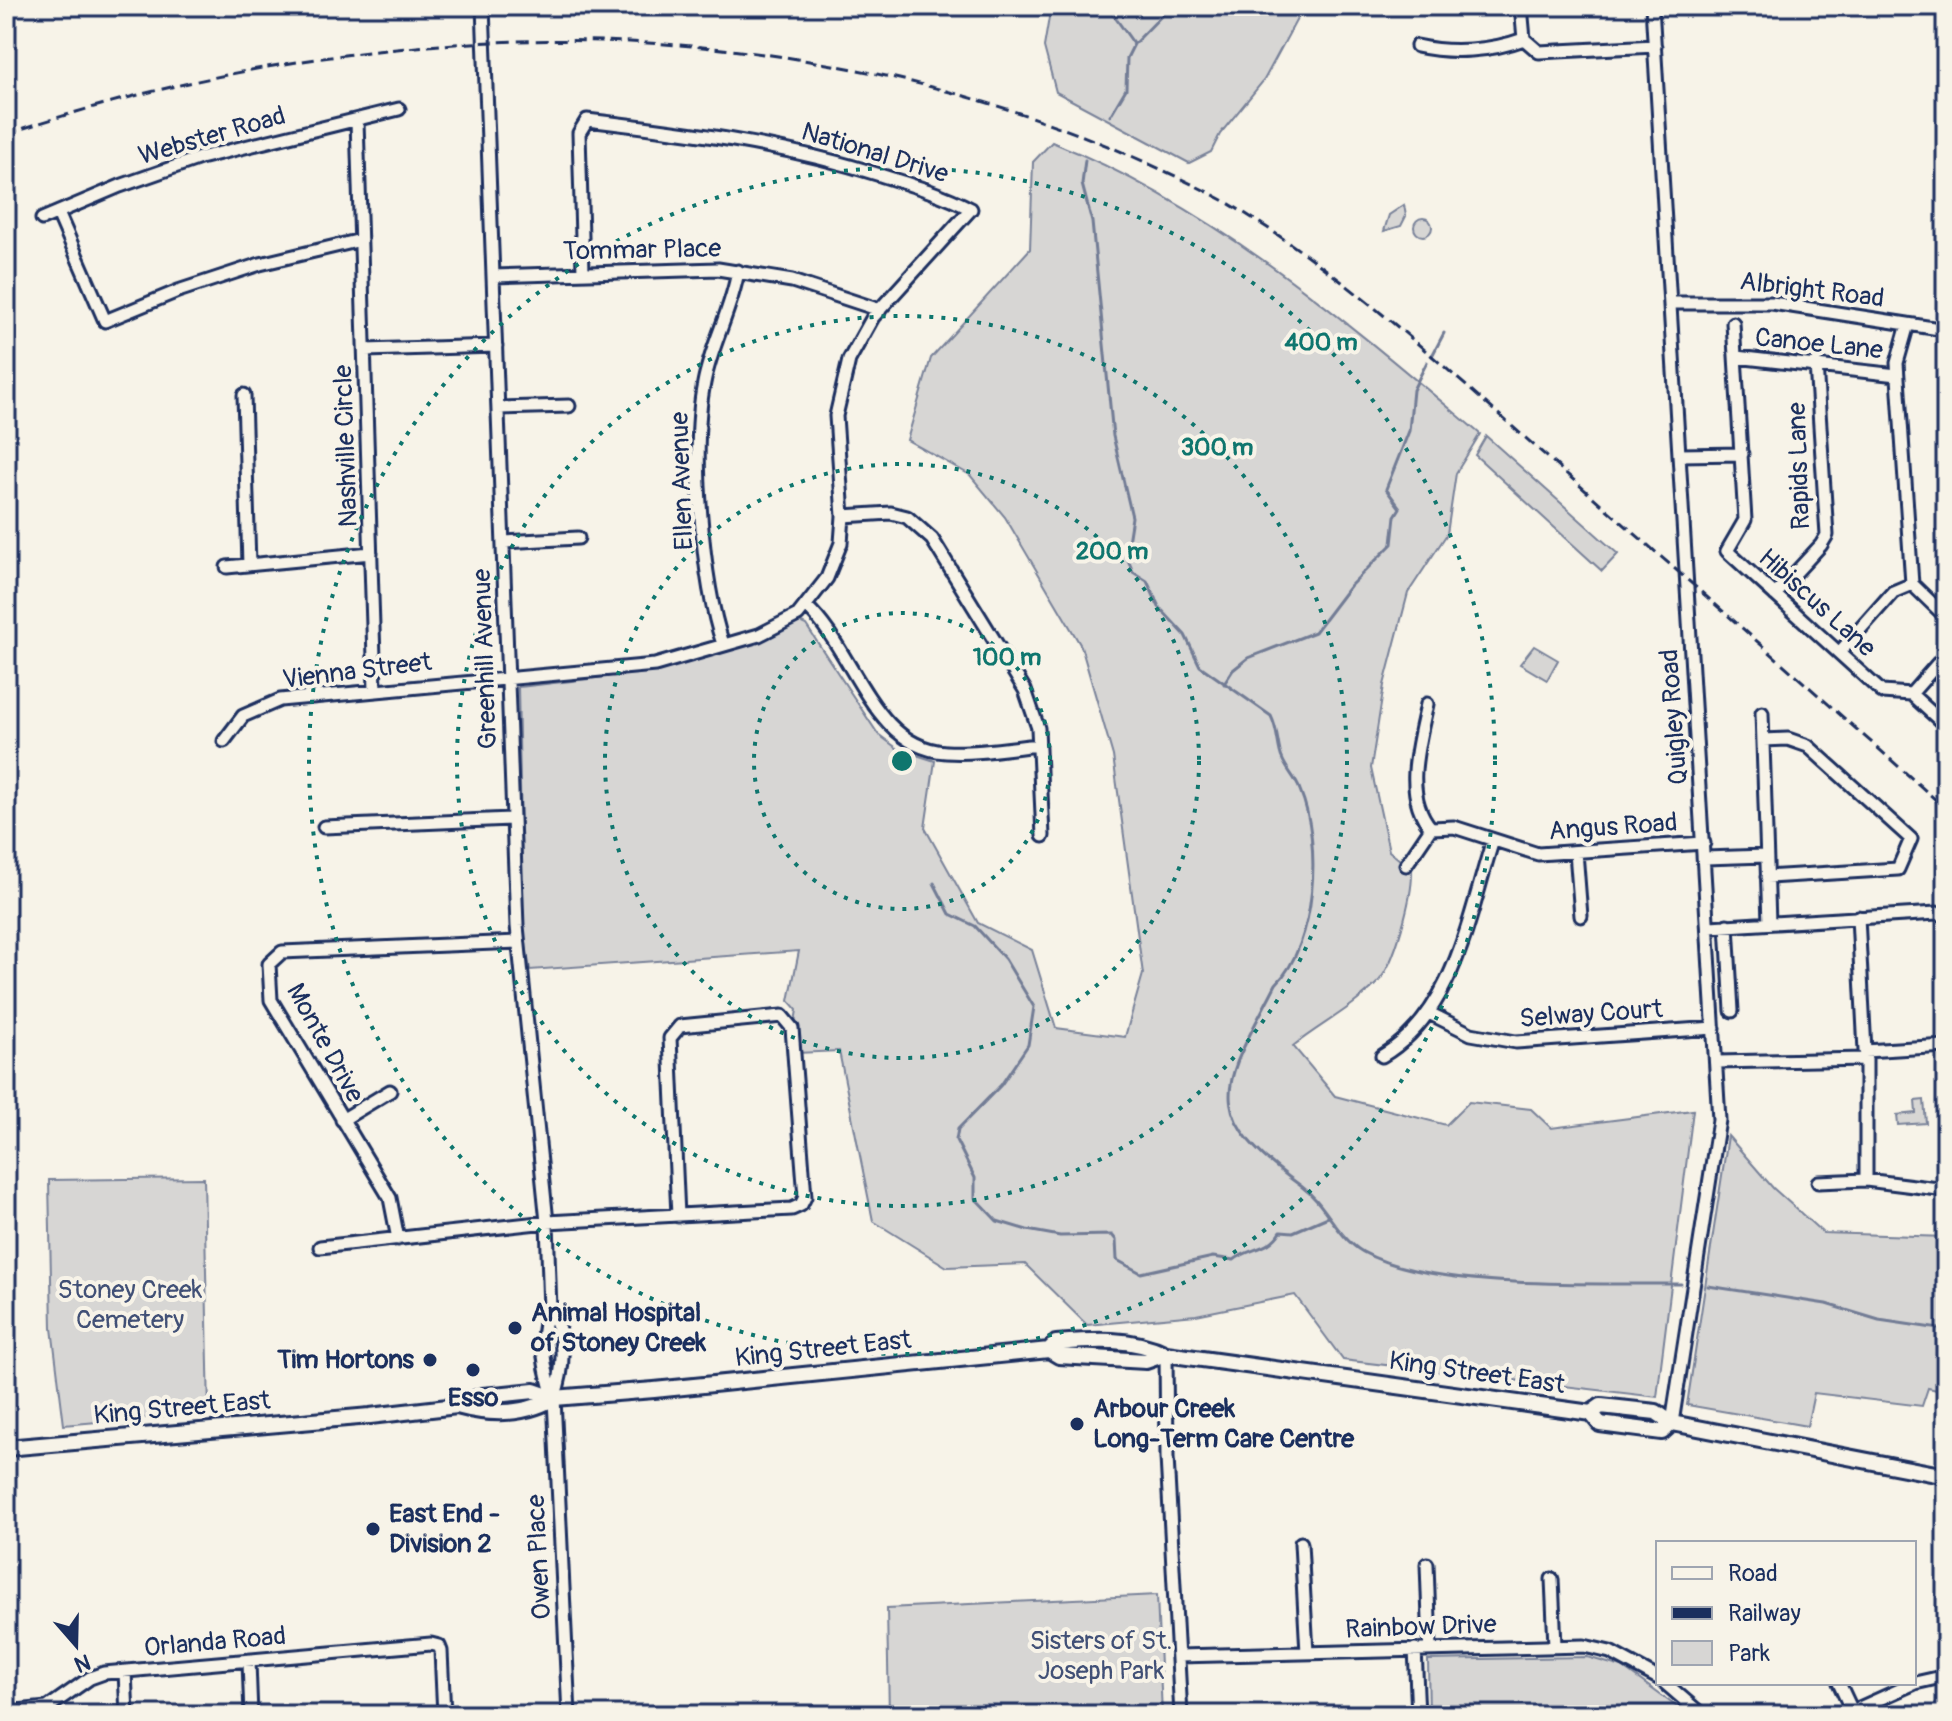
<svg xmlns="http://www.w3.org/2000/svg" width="1952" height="1721" font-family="Pangolin,sans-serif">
	<rect width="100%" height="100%" fill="#f7f3e8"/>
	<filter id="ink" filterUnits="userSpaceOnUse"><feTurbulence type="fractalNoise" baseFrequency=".0125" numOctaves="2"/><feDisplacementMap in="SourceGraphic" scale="16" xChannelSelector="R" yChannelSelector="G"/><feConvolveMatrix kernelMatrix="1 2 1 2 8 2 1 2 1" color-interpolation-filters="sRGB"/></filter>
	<g filter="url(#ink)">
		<!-- green -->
		<path fill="#d7d6d4" stroke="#798299" stroke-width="2" d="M1051,6h253l-40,74 -44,54 -9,18 -22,11 -133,-71 -12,-45z
			M1052,142c163,65 295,180 428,292l-24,39 -9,61 -39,59 -24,92 -13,83 18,83 23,19c1,25 -17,94 -34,112 -25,26 -57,42 -85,64l42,50 111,29 23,-23 62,7 20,19 142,-18 -36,287 -314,-37 -48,-65 -99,20 -109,10 -62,-61 -78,3 -74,-46 -34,-170 -42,2 -3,-25 3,-18 -8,-9 10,-50 -269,19 -7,-41 -5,-242c91,-10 195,-19 275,-68l13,6 72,109 20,15 37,12 -10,67 53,95 54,27 24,78 69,9 18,-63 -30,-218 -32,-110 -76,-129 -35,-42 -63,-35 24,-82 99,-109 3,-87z
			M1404,205l2,11 -5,10 -17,5 5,-16z
			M1414 227a9 9 0 1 1 18 0a9 9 0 1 1-18 0Z
			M1486,436l132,118 -16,17 -127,-116z
			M1534,646l24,14 -11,20 -27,-16z
			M1924,1100l2,23 -28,2 -1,-10 19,-2 -1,-12z
			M1728,1136l45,52 50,45 123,4v155l-18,-4 -6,18 -108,-13 -7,33 -120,-21z
			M204,1178l5,234 -145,13 -12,-97 -3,-148z
			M1157,1595l5,120h-273l-2,-107z
			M1587,1657l35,10 66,48h-259l-1,-55z"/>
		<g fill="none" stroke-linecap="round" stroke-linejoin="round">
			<!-- stream -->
			<path stroke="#727c95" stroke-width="3" d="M1107,6l27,38
				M1110,116l16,-27 1,-31 7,-14 37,-38
				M1085,160l-3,24 10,38 21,214 19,81 -6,38 7,17 14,9 12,26 26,28 15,31 71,50c6,12 6,23 9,36 3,15 15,24 20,38 22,52 17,153 -24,194 -51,100 -80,126 25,202 25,18 35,50 62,66 70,39 236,31 318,32
				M1432,356l12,-23
				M1224,684l9,-14 15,-12 67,-26 35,-46 42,-42 3,-28 5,-8 -14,-19 23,-58 4,-41 14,-28
				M934,883l16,31 25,12 30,33 29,48 -6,38 -27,40 -43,44 -2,11 19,38v20l22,23 30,9 33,6 52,-1 4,5 1,20 24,13 72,-16 21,3c17,-13 35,-9 47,-29l12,1 35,-15
				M1708,1286l118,18 53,16 67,10"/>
			<defs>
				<path id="minor" d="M483,6l34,920 30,296 3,88c-13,25 -5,62 4,88l15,317
					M1521,6l3,33 15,13 116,-6
					M1652,6l67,1114 -47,303
					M1417,46c35,8 74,5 107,-7
					M357,121l18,569
					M58,213l47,108 73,-30 82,-27 101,-24
					M42,219l78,-33 80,-28 199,-49
					M494,276l224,-7 74,12 88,29
					M1672,303h100l174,27
					M1733,323l12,197 -18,31 155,141 29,2 35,-40
					M1908,324l-11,39 15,221 34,33
					M365,350l131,-4
					M1736,357l161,18
					M244,395l5,170
					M498,408l71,-2
					M1680,455l62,-1
					M843,516l48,-3 16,4 25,22 93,151 13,38 5,108
					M504,542l74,-4
					M227,567l144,-14
					M1775,595l46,-50 6,-10 -11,-171
					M806,606c48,43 66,142 140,146 31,2 63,-4 93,-7
					M723,644c-21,-62 -32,-197 -19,-261 7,-38 28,-74 34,-112
					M1839,653l54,-61 19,-8
					M1911,694l35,32
					M1427,704c-8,39 -25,91 4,124
					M1762,713l7,210
					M1763,740l25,-1 20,7 103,93 -13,30 -131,8
					M224,741l19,-25 37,-16 375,-35 104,-30 39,-20 29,-37 14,-35 2,-27 -7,-100 13,-56 24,-43 98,-108c-29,-15 -59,-24 -91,-34 -96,-31 -193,-43 -293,-55l-8,13 4,139
					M324,827l187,-8
					M1431,828l23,-1 84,27 166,-11
					M1576,852l5,64
					M1705,858l61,-2
					M1406,865l25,-37
					M1858,917l7,134 81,-5
					M1727,925l5,86
					M1710,927l227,-14 9,3
					M1429,1013l42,21 45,8 198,-14
					M1382,1056c73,-43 87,-142 111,-216
					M1717,1062l149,-3v121
					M342,1120l48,-29
					M1818,1182l48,-2 80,10
					M398,1239l-8,-41 -119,-198 -2,-36 13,-12 236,-10
					M320,1247l227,-25 245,-13 9,-4 4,-8 -13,-169 -10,-12 -102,10 -10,12 8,178
					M550,1310c17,24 14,61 4,88
					M1166,1354l1,103 14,258
					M1301,1543l6,110
					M1427,1564l3,84
					M1552,1579l3,67
					M1415,1649l3,66
					M1178,1656l406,-10 26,6 48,26
					M249,1662l2,53
					M125,1672l2,43
					M1665,1683l37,32
					M1839,1683l15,32
					M6,1712l41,-4 43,-30 14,-5 327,-29 8,2 2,5 3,64
					M1844,1715l71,-32 31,-7"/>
				<path id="major" d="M1049,1350l7,-7c38,-3 76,-6 110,11l425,59 10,-7 55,6 16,11 274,53
					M457,1406c33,9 68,9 97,-8
					M1591,1413l9,11 62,8 10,-9
					M6,1448l364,-32 87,-10 25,-10 23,-2 29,-3 20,7 100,-8 395,-40 10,6 87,5 20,-7"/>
			</defs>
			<!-- minor casing -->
			<use href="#minor" stroke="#1b2f5e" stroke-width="17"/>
			<!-- major casing -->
			<use href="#major" stroke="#1b2f5e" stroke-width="20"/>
			<!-- minor -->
			<use href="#minor" stroke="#f7f3e8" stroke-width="11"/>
			<!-- major -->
			<use href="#major" stroke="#f7f3e8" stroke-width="14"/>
			<!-- rail -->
			<path stroke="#1b2f5e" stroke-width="3" stroke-dasharray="12 6" stroke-linecap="butt" d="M6,134c401,-134 838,-134 1217,66 115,68 214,161 314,248 137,120 274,240 409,361"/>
		</g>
	</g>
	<!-- distance rings -->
	<g fill="none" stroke="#0f766e" stroke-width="4" stroke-dasharray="4 8">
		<circle cx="902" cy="761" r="148"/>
		<circle cx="902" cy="761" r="297"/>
		<circle cx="902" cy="761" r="445"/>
		<circle cx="902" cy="761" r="593"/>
	</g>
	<!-- markers -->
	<g fill="#1b2f5e" stroke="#f7f3e8" stroke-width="3">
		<circle cx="515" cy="1328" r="8"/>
		<circle cx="430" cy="1360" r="8"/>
		<circle cx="473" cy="1370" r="8"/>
		<circle cx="1077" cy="1424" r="8"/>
		<circle cx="373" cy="1529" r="8"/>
	</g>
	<g text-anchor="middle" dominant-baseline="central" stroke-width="8" stroke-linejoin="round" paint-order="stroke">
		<!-- street labels -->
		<g font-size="26" fill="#1b2f5e" stroke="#f7f3e8">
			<text transform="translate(212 136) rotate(-16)">Webster Road</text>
			<text transform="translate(875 153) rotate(17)">National Drive</text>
			<text transform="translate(642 250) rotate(-1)">Tommar Place</text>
			<text transform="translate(1812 290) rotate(7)">Albright Road</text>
			<text transform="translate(1819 344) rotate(6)">Canoe Lane</text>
			<text transform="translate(346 446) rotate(-92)">Nashville Circle</text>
			<text transform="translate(1799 466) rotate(-92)">Rapids Lane</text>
			<text transform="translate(682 481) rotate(-92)">Ellen Avenue</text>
			<text transform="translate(1817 603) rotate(42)">Hibiscus Lane</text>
			<text transform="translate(485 659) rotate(-92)">Greenhill Avenue</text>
			<text transform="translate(357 671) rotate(-7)">Vienna Street</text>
			<text transform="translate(1674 717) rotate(-94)">Quigley Road</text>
			<text transform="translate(1613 827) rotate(-4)">Angus Road</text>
			<text transform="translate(1591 1014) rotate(-4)">Selway Court</text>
			<text transform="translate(325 1043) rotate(61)">Monte Drive</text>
			<text transform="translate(823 1349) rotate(-6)">King Street East</text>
			<text transform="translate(1477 1373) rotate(8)">King Street East</text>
			<text transform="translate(182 1408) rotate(-5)">King Street East</text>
			<text transform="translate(539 1557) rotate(-93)">Owen Place</text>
			<text transform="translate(1421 1627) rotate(-2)">Rainbow Drive</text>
			<text transform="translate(215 1642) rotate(-5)">Orlanda Road</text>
		</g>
		<!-- park labels -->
		<g font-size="26" fill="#415076" stroke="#f7f3e8">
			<text x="130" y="1290">Stoney Creek<tspan x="130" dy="30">Cemetery</tspan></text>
			<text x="1101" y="1641">Sisters of St.<tspan x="1101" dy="30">Joseph Park</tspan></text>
		</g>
		<!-- poi labels -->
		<g font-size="26" font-weight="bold" fill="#1b2f5e" stroke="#f7f3e8" text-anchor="start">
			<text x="531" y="1313">Animal Hospital<tspan x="531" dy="30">of Stoney Creek</tspan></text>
			<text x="414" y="1360" text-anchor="end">Tim Hortons</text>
			<text x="473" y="1398" text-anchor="middle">Esso</text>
			<text x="1093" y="1409">Arbour Creek<tspan x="1093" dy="30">Long-Term Care Centre</tspan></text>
			<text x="389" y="1514">East End -<tspan x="389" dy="30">Division 2</tspan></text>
		</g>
	</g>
	<circle cx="902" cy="761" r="12" fill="#0f766e" stroke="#f7f3e8" stroke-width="4"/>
	<g font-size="24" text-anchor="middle" font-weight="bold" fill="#0f766e" stroke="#f7f3e8" stroke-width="8" stroke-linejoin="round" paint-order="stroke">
		<text x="1321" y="350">400 m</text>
		<text x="1217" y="455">300 m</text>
		<text x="1112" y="559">200 m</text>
		<text x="1007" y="665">100 m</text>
	</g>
	<!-- margin -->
	<rect width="1952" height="1721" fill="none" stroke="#f7f3e8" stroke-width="32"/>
	<rect x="16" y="16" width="1920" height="1689" fill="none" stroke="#1b2f5e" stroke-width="3" filter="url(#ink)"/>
	<!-- legend -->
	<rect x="1656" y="1541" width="260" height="144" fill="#f7f3e8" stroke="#9fa5b1" stroke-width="2"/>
	<rect x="1672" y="1567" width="40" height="12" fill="#f7f3e8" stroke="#9fa5b1" stroke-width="2"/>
	<text x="1728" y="1581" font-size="24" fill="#1b2f5e">Road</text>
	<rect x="1672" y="1607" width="40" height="12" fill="#1b2f5e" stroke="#9fa5b1" stroke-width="2"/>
	<text x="1728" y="1621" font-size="24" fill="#1b2f5e">Railway</text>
	<rect x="1672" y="1641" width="40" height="24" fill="#d7d6d4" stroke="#9fa5b1" stroke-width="2"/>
	<text x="1728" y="1661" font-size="24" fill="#1b2f5e">Park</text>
	<!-- north arrow -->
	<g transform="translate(76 1645) rotate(160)" stroke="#f7f3e8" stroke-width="6" paint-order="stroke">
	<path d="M0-6L14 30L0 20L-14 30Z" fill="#1b2f5e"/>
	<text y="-12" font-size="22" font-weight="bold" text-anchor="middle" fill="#1b2f5e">N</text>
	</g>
</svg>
